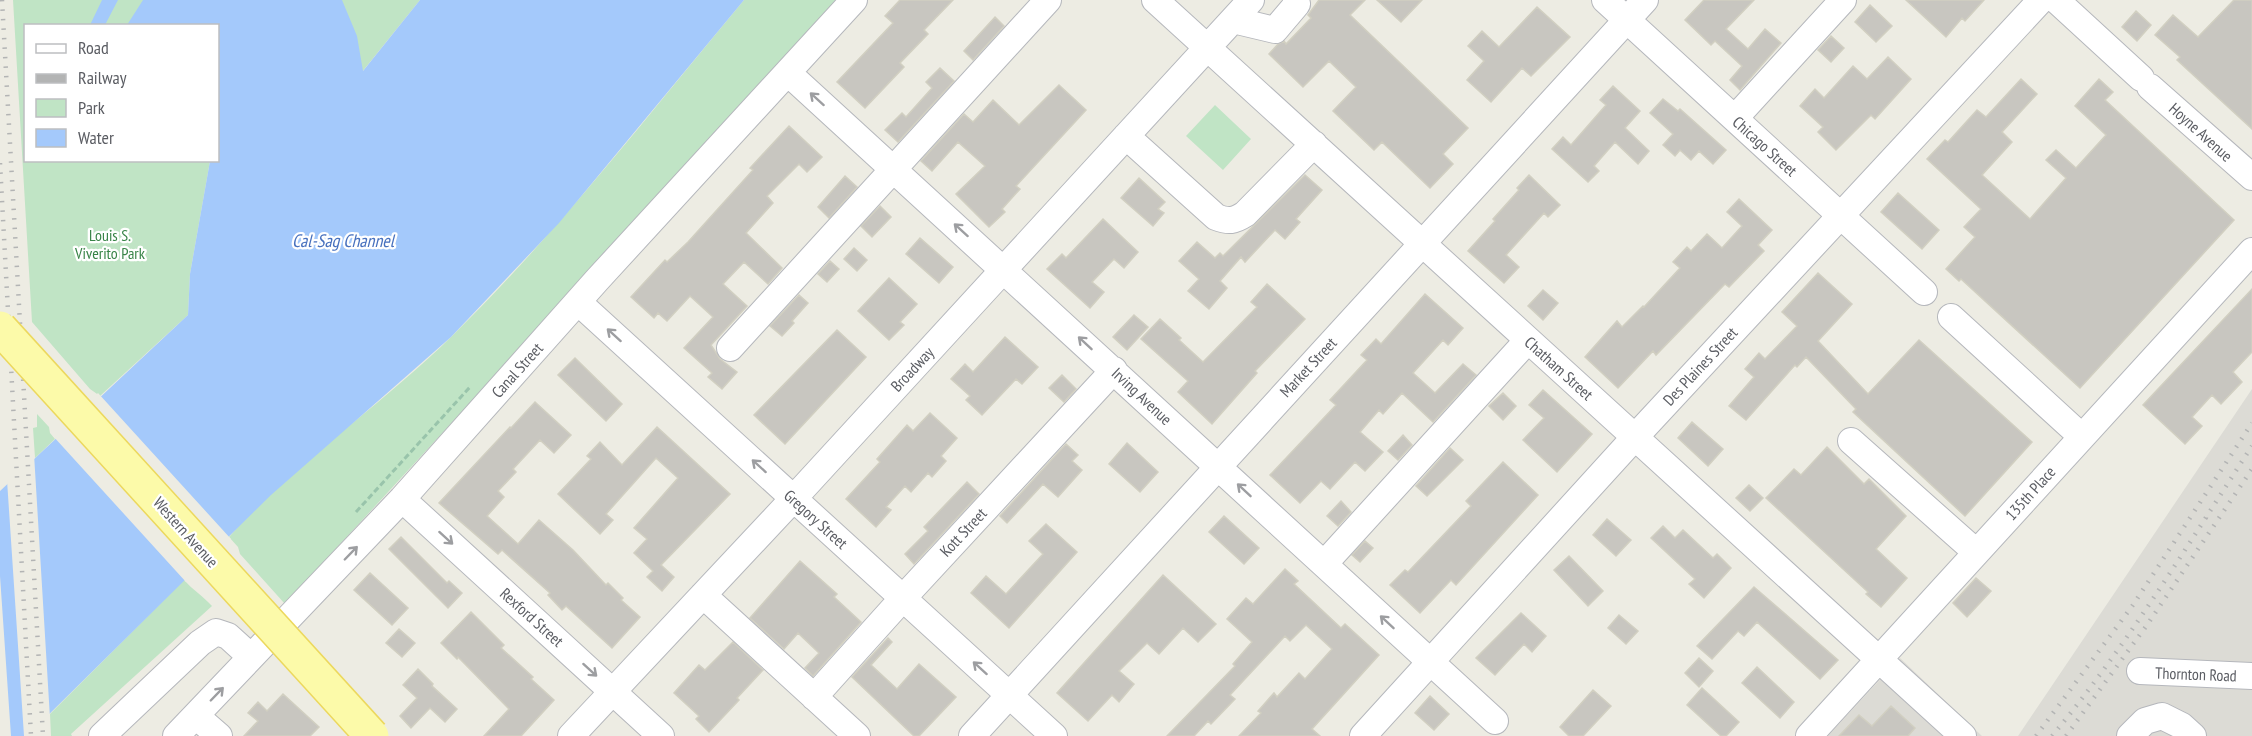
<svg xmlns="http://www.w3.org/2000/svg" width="2252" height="736" font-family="'PT Sans Narrow',sans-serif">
	<rect width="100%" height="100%" fill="#edece3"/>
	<!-- industrial -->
	<path fill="#dcdbd5" d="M2252,389v347h-234z
		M1900,658l82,78h-154z"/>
	<!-- green -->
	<path fill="#c0e4c5" d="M13,0h407l-58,72 -3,-15 -101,-38 -78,6 -154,1v134l184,1 -20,113 -2,41 -88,81 -10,-7 -58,-67z
		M744,0h97l-556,604 -45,-50 -2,-7 -9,-10c66,-75 152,-131 223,-201 106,-104 197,-222 292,-336z
		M1215,105l36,34 -28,31 -37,-34z
		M37,414l12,13 1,6 5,6 -20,19 -2,-30 4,-1z
		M184,580c9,10 19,16 28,26l-141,128 1,2h-21l-1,-22z"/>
	<!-- water -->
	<path fill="#a4c9fb" d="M102,0h16l-13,25h-15z
		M143,0h199l15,36 6,35 57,-71h324l-185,223 -108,114 -180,158 -244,241h-27v-245l188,-176 2,-41 20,-113 8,-1v-134l-91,-1z"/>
	<!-- pier -->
	<path fill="#edece3" d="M98,393l133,146 -45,43 -133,-146z
		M34,454l16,264 -18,18h-8l-17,-256z
		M0,576l11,160h-11z"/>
	<!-- building -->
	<path fill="#c8c6c0" stroke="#d1cfc1" stroke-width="1.5" d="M900,0h53l-29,30 4,4 -28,29 4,4 -39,41 -28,-26 56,-59 -8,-7z
		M1319,0h46l-15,15 118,113 -25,26 10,10 -23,24 -48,-46 -8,8 -41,-39 23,-24 -27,-26 -26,26 -34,-33 9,-10 6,-3 2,3 25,-26 -3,-3z
		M1377,0h45l-21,22z
		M1704,0h50l-28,29 22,20 17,-20 16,14 -41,47 -10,-10 12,-14 -27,-25 -4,4 -26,-25z
		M1906,0h78l-19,21 -3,-3 -16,19z
		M2234,0h18v129l-75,-69 3,-3 -25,-22 18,-20 25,22z
		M1870,5l22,21 -16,16 -21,-20z
		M1537,7l33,30 -39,39 -9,-8 -31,34 -24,-22 17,-19 -16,-15 14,-15 17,16z
		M2136,11l15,14 -14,16 -15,-14z
		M995,17l9,9 -31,34 -9,-9z
		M1831,36l13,12 -13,14 -13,-12z
		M1888,57l23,22 -36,40 -4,-4 -35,35 -18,-18 5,-5 -23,-21 15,-17 9,9 29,-32 14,13z
		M940,68l14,13 -56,61 -13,-12 17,-17 4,4 26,-29 -6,-6z
		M2021,79l16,15 -35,38 10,10 -30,33 48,44 36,-41 -20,-18 10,-10 20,18 30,-33 -31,-29 24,-27 14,13 -8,8 129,120 -154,168 -119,-109 -2,2 -13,-12 29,-32 -11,-10 17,-18 -54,-50 18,-19 3,2 29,-32 9,7z
		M1059,85l27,25 -70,76 4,3 -18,20 3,3 -16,15 -33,-33 29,-28 -27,-24 -26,29 -11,-10 43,-47 9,8 20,-22 26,25z
		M1613,86l27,25 -15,17 24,23 -11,13 -23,-22 -21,24 5,5 -11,11 -36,-33 11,-12 8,8 35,-40 -6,-5z
		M1663,99l15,12 2,-2 46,41 -13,14 -14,-13 -8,9 -11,-10 -5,6 -12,-11 10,-11 -23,-21z
		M789,126l33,31 -15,15 -8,-8 -32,32 6,7 -27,30 36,35 -14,16 -24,-22 -21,22 24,22 -36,39 9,14 17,13 -15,17 -14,-12 4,-4 -28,-25 29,-31 -23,-21 -23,25 -9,-8 -4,5 -23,-21 34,-37 2,2 21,-20 65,-72 -3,-2z
		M1305,175l17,15 -26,29 4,3 -15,17 -10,-9 -30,32 -4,-5 -21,24 7,7 -18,21 -21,-18 11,-12 -20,-18 18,-19 18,16 5,-5 3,3z
		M1529,175l31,30 -12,12 -4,-4 -38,42 13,12 -15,16 -36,-32 27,-30 -2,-2 26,-29 -2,-2z
		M845,176l12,11 -28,31 -11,-11z
		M1139,178l26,24 -7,7 6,4 -11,13 -32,-28z
		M1898,193l41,37 -17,19 -41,-37z
		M1739,199l33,31 -14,15 6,6 -35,36 -4,-3 -69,71 -3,-4 -35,37 -33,-31 32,-36 5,6 21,-21 1,1 36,-39 -7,-6 14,-15 4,4 16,-17 15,14 20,-22 -15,-14z
		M880,206l11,11 -19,20 -11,-11z
		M1103,219l35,33 -14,16 -10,-9 -22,23 12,10 -14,16 -43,-39 15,-15 4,4z
		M920,238l33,29 -14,16 -33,-29z
		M854,248l13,12 -10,11 -13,-12z
		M830,261l9,8 -12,13 -9,-8z
		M1818,273l34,31 -34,37 50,53 51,-54 113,102 -67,74 -112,-104 3,-3 -50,-52 -9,10 -2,-2 -49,55 -17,-14 25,-29 -9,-8 14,-16 6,6 32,-33 -15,-14z
		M889,278l28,26 -17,18 4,3 -15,15 -31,-29z
		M1267,284l38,35 -50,52 2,2 -45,51 -34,-32 10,-11 -47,-42 19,-20 21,19 -2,2 24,22 54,-55 -6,-5z
		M2252,289v63l-19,20 9,10 -21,22 -9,-9 -20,22 10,9 -17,18 -42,-39z
		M1543,290l15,13 -15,17 -15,-14z
		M1425,294l38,34 -15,17 -5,-5 -30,33 22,20 28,-29 13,11 -43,47 -31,-29 -19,21 -4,-4 -19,22 23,20 -18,19 -10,-9 -25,27 -9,-8 -21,22 -30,-28 66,-70 -6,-5 37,-40 -6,-5 15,-16 5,5z
		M799,295l9,8 -16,18 2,2 -12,13 -12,-10z
		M1134,315l14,12 -21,23 -14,-13z
		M837,330l29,27 -81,87 -31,-29z
		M1005,337l33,30 -16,17 -6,-5 -34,36 -16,-15 4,-4 -19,-17 14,-15 8,8z
		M575,358l47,46 -16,17 -48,-46z
		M1062,375l14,14 -12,13 -15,-14z
		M1543,390l49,44 -35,38 -34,-32 21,-22 -15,-13z
		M1503,393l13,13 -13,14 -14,-14z
		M535,402l36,33 -17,18 -14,-13 -27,29 3,3 -18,19 6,6 -17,19 31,28 21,-24 34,30 33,35 2,-2 15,15 -2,2 19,17 -28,31 -46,-42 -4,4 -14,-15 2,-2 -48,-43 -4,4 -59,-51 71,-76 1,1z
		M930,413l27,25 -16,18 5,5 -14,16 -4,-4 -17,19 -6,-6 -19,21 5,3 -15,17 -30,-28 34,-37 -3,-3 30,-34 6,6z
		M1692,422l31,27 -15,17 -30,-28z
		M657,427l73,67 -69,71 13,12 -12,14 -15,-14 6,-6 -19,-18 13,-14 -13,-11 44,-50 -22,-20 -50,56 7,6 -13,14 -42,-40 33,-35 -4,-3 13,-14 22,23z
		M1403,435l9,10 -14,15 -10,-9z
		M1127,443l31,29 -18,20 -31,-28z
		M1066,444l12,11 -6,6 10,9 -24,27 -15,-13 -36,39 -7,-7z
		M1827,447l37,37 5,-5 37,37 -30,33 31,29 -26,29 -15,-13 2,-2 -102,-94 28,-29 7,6z
		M1450,448l13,12 -36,36 -11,-10z
		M1503,462l35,33 -82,90 -5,-5 -31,33 -30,-28 15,-15 3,2 63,-66 -5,-5z
		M967,482l12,12 -65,70 -9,-10 23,-23 -4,-4z
		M1749,485l14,13 -13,13 -14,-13z
		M1341,501l10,11 -13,14 -11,-10z
		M1224,516l35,32 -15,16 -35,-32z
		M1607,519l24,21 -15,16 -23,-21z
		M1046,524l31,28 -68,76 -38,-35 15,-17 20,18 37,-40 -14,-13z
		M1663,526l12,12 8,-8 30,28 4,-4 14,14 -27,30 -15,-14 6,-5 -44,-41z
		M401,537l46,46 2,-2 13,12 -14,15 -59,-59z
		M1365,541l8,7 -13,14 -8,-7z
		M1569,556l34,35 -15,15 -34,-36z
		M800,561l37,33 -3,3 27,25 -48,54 -8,-8 14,-15 -21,-20 -14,16 -34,-31z
		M1285,569l13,12 -4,3 47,44 4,-4 34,31 -67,74 8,7h-81l22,-23 -3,-2 16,-18 3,4 22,-24 6,6 27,-30 -26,-24 -16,16 -5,-5 -55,59 5,4 -24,25 -3,-3 -14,15h-27l68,-70 -2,-2 19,-22 -25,-23 19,-21 7,6z
		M370,573l38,35 -16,17 -38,-35z
		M1163,575l53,49 -18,18 -15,-14 -24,26 -12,-11 -28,28 15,13 -15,18 -7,-7 -24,26 -31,-28z
		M1976,578l15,13 -24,26 -14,-14z
		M1754,587l84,73 -18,19 -63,-57 -13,14 -6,-5 -26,28 -15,-13z
		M471,612l33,33 -3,3 32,29 -2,2 23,21 -33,36h-37l25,-27 -51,-52 -1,2 -16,-16z
		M1521,613l25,23 -14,16 -8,-8 -29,31 -19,-17z
		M1619,615l19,16 -12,13 -18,-16z
		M399,629l16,14 -13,14 -16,-14z
		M888,638l4,4 -21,23 26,24 22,-25 37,33 -37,39h-5l-62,-59z
		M733,642l30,28 -26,28 2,2 -30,32 -13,-13 3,-3 -25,-23 25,-28 6,5z
		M1699,658l14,13 -14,16 -14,-14z
		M1757,667l37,35 -14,16 -38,-35z
		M418,669l15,15 -1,2 25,23 -12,13 -15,-14 -19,20 -11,-12 17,-18 -14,-13z
		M1702,688l37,34 -13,14h-5l-34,-31z
		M1593,690l18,16 -28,30h-14l-9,-9z
		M283,694l36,33 -9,9h-66l14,-15 -10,-8 10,-11 9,9z
		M1430,696l19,18 -15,16 -19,-17z
		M1891,706l24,22 -7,8h-69l20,-21 13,11z"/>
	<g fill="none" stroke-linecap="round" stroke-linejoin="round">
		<defs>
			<path id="minor" d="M1155,0l808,736
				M1605,0l319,292
				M2056,0l85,78
				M1233,20l42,10 22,-26 -1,-4
				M788,73l707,648
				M2150,87l102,90
				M1735,118l108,-118
				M1126,136l90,81c13,5 18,4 29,-3l69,-70
				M578,302l476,434
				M1951,317l130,119
				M730,348l318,-348
				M1851,441l125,111
				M402,499l259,237
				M1324,564l204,-224
				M703,595l154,141
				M2140,671l112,5
				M814,697l89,-99 211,-228
				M196,716l23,20
				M102,736l98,-93 16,-11 12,4 23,21
				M176,736l226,-237 195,-219 257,-280
				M571,736l223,-238 457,-498
				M972,736l673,-736
				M1363,736l272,-299 406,-437
				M1809,736l443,-485
				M2130,736l15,-15 17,-5 20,10 11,10"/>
		</defs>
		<!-- minor casing -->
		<use href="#minor" stroke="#b5b7bc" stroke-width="28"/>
		<!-- path -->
		<path stroke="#99c4ab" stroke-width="3" stroke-dasharray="6 3" stroke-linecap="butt" d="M356,512l114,-125"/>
		<!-- minor -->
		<use href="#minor" stroke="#fff" stroke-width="26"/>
		<!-- rail -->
		<path stroke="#b3b4b4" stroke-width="4.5" stroke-dasharray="1.5 8" stroke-linecap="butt" d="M2,0l41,736
			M0,163l31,573
			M2036,736l97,-131 119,-182
			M2052,736c75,-90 136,-192 200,-290
			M2066,736l81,-111 105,-156"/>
		<defs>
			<path id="major-bridge" d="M0,328l372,408"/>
		</defs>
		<!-- major-bridge casing -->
		<use href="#major-bridge" stroke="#ecd85d" stroke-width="36" stroke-linecap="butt"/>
		<!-- major-bridge -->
		<use href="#major-bridge" stroke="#fcfaa9" stroke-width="33"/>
	</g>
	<!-- one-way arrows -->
	<defs><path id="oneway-shaft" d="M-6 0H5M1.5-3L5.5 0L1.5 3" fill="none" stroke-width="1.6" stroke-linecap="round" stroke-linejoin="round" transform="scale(1.5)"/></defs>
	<g stroke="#9d9ea1">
		<use href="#oneway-shaft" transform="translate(817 99) rotate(-138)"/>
		<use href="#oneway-shaft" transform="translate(961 230) rotate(-138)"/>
		<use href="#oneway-shaft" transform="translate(614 335) rotate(-138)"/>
		<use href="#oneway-shaft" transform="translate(1085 343) rotate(-137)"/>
		<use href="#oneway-shaft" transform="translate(759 466) rotate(-138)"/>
		<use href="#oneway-shaft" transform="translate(1244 490) rotate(-137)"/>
		<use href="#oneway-shaft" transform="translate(446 538) rotate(42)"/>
		<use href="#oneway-shaft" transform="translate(351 553) rotate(-46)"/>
		<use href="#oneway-shaft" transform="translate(1387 622) rotate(-137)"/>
		<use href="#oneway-shaft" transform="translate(980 668) rotate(-138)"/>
		<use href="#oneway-shaft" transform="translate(590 670) rotate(42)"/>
		<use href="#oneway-shaft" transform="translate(217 694) rotate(-46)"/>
	</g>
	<g text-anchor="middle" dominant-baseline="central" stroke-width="4.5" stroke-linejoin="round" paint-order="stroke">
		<!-- street labels -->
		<g font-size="16" fill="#5b5d63" stroke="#fff">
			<text transform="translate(2201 132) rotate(42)">Hoyne Avenue</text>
			<text transform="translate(1765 146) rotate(42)">Chicago Street</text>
			<text transform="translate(1700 366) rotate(-47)">Des Plaines Street</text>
			<text transform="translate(1308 367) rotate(-47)">Market Street</text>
			<text transform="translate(1559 368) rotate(42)">Chatham Street</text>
			<text transform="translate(912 369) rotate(-47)">Broadway</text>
			<text transform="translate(517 370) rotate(-48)">Canal Street</text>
			<text transform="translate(1142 396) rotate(43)">Irving Avenue</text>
			<text transform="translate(2030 493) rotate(-48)">135th Place</text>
			<text transform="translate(816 519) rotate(42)">Gregory Street</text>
			<text transform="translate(186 532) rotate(48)">Western Avenue</text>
			<text transform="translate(963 532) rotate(-47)">Kott Street</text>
			<text transform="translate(532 617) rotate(42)">Rexford Street</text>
			<text transform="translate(2196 674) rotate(2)">Thornton Road</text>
		</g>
		<!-- park labels -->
		<g font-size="16" fill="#388447" stroke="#fff">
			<text x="110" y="235">Louis S.<tspan x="110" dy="18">Viverito Park</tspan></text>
		</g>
		<!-- water labels -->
		<g font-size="18" font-style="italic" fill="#4871be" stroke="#fff">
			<text x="343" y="240">Cal-Sag Channel</text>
		</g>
	</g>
	<!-- legend -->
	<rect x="24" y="24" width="195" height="138" fill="#ffffff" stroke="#bdbec1" stroke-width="1.5"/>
	<rect x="36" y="44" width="30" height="9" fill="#ffffff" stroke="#bdbec1" stroke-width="1.5"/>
	<text x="78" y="54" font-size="18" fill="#5b5d63">Road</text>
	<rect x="36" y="74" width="30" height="9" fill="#b3b4b4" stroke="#bdbec1" stroke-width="1.5"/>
	<text x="78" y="84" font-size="18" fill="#5b5d63">Railway</text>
	<rect x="36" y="99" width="30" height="18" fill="#c0e4c5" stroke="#bdbec1" stroke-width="1.5"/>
	<text x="78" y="114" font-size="18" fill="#5b5d63">Park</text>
	<rect x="36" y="129" width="30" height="18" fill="#a4c9fb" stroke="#bdbec1" stroke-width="1.5"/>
	<text x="78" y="144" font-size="18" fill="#5b5d63">Water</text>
</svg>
